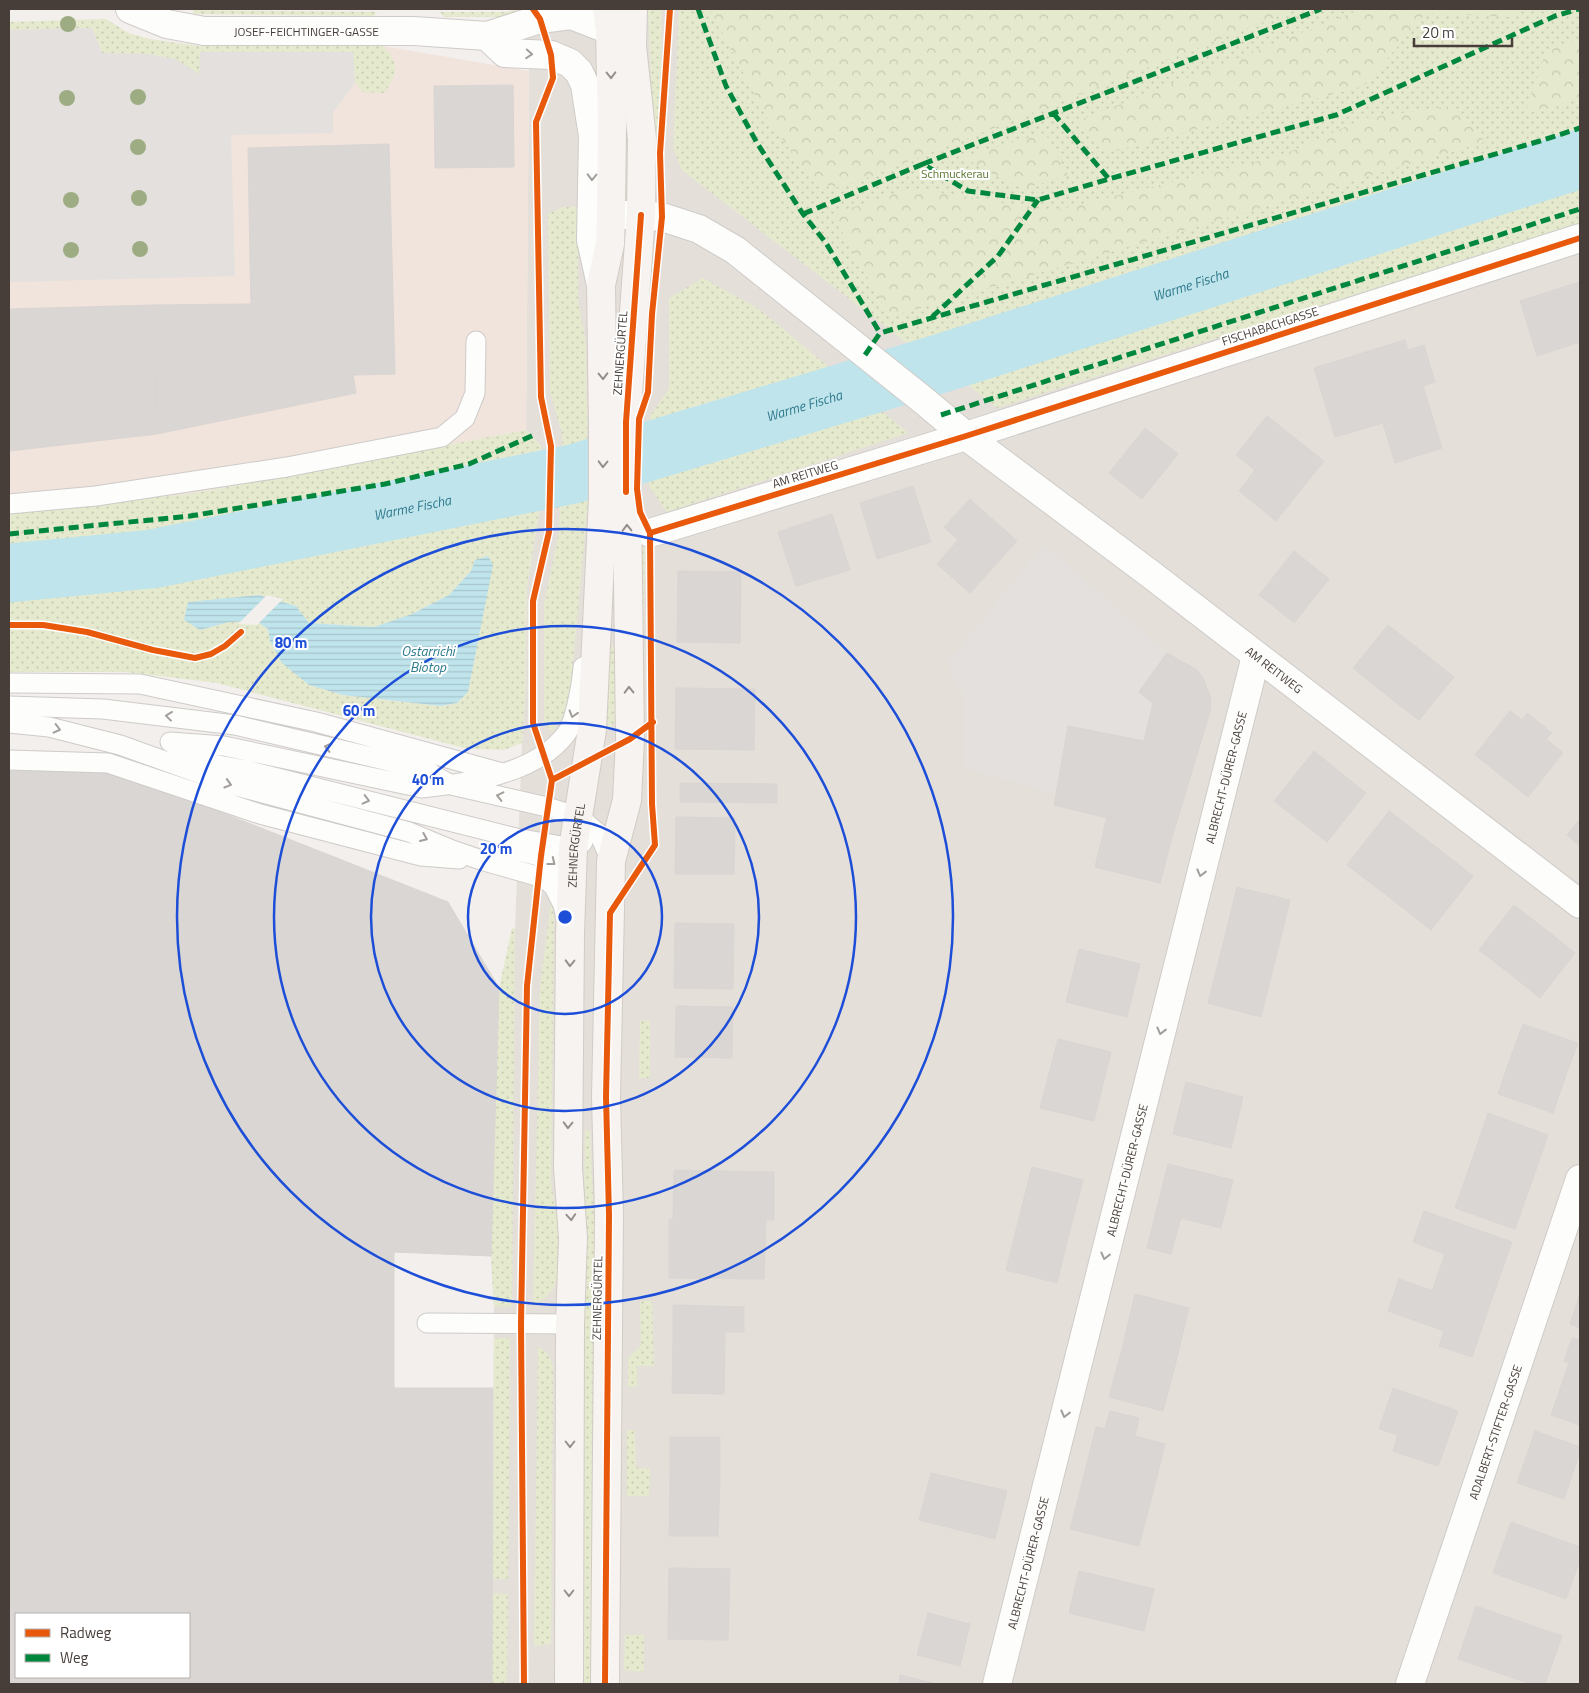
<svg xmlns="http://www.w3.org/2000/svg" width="1589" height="1693" font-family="'Titillium Web',sans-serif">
	<defs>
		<pattern id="green-dots" width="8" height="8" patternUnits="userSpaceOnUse" patternTransform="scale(1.25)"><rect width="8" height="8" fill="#e5eace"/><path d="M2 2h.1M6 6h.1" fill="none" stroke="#c6cab2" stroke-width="1.8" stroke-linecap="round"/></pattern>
		<pattern id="forest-crowns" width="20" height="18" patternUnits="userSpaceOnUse" patternTransform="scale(1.25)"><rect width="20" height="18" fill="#e5eace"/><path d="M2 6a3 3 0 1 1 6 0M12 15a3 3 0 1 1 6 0" fill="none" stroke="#c6cab2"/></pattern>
		<pattern id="water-rules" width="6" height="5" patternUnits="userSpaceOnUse" patternTransform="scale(1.25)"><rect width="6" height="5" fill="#c0e4ec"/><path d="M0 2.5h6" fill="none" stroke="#a6c5cb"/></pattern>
	</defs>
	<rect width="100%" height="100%" fill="#f2efec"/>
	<!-- residential -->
	<path fill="#e5dfda" d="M523,9h1057v1675h-1088l2,-378 -3,-50 24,-327 7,-186 3,-42 2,-115 13,-78 1,-62 -15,-16 3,-359z"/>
	<!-- commercial -->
	<path fill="#f0e4dd" d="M106,19l22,14 21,6 50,7h184l146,25 -3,359 -330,63 -187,20v-491z"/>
	<!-- green -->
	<path fill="url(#green-dots)" fill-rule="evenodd" d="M517,9l1,4 -10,4h-64l-5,-5h69z
		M648,9h14l-2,98 -6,41z
		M679,9h901v136l-658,210 -240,-185 -9,-22z
		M193,10l184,2 -3,4 -180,-2z
		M106,19l22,14 21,6 50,7h184c17,17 15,28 1,47l-21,-1 -8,-9 -3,-31h-152v22l-53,-20 -45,-1 -10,-25 -83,2v-8z
		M1580,184v39l-583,185 -34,-27z
		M563,207h15v94l8,43 2,118 -30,7 1,-22h4l-2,-17 -11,-38 -2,-178z
		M703,278l56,31 149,124 -241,79 -18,-26 1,-70 19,-27v-91z
		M526,430l15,16 -1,61 -13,79 -2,115 -3,42 -18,7 -36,-1 -251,-66 -91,-11h-117v-159l187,-20zM471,571l-3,121 -11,11 -16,3 -98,-11 -34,-10 -39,-44 -2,-12 -12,-8 -27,1 -29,8 59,-35 37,11 13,17 65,4 38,-13 37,-19z
		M588,479v23l-18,192 -7,22 -11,16 -8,-9v-120l15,-71 1,-23 -4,-1 1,-22z
		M636,519l6,5 3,15 -2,142z
		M610,647h6l1,68 -2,8 -13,12z
		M551,902l3,16 -3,264 9,57 -1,29 -5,20 -9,10 -12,7 7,-319z
		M512,928l3,1 -3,378 -18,-1 -3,-50 8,-268z
		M650,1020v58h-11l1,-57z
		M585,1131h5l8,177 -4,376h-12l2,-135 -2,-199z
		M640,1301h12l2,65h-17v21h-9v-29l13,-12z
		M494,1338h16l-2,241h-15z
		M538,1346l10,8 5,12 -2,278 -17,2z
		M627,1430h8l1,37 14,2 -1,27h-22z
		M493,1593l15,1 -1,90h-15z
		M625,1635h19v37l-20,-2z"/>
	<!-- forest -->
	<path fill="url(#forest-crowns)" d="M710,9h587l-456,179 -28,-6 -48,-67z
		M1362,9h166l-21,8 -81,-4 -62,73 -257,67 -29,-32z
		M1580,38v61l-55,15 21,-63z
		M1453,106l32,36 -595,175 -58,-103 81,-26 140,23 230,-56 82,-37z
		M1045,133l23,42 -45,14 -61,-32z
		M1580,145v39l-617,197 -41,-26z"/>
	<!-- parking -->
	<path fill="#e3e0dd" d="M92,28l10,25 45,1 29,5 23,15 1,-22h153l2,31 -22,29v21l-102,2 4,141 -226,6v-252z
		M1044,544l123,109 -28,38 14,12 -9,38 -88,53 -91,-26v-71l-11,-19 -6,-16z"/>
	<!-- water -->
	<path fill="url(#water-rules)" d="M488,556l5,9 -25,127 -11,11 -16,3 -98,-11 -34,-10 -27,-22 -12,-22 -2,-12 -12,-8 -27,1 -29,8 -16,-10 4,-18 71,-7 37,11 13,17 65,4 38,-13 37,-19 22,-24 4,-11z"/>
	<!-- pier -->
	<path fill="#f2efec" d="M267,595l16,4 -26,26 -19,-1z"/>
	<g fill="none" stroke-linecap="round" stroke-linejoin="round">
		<!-- river -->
		<path stroke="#c0e4ec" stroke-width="59" id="s1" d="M9,573l143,-14 421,-85 366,-110 641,-205"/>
	</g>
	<!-- building -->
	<path fill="#dad6d3" stroke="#dad5d2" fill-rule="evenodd" d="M513,85l1,82 -79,1 -1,-82z
		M389,144l3,115 -142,3 -2,-114z
		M392,259l3,115 -42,1 3,18 -199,41 -3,-129 97,-1 -1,-42z
		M1579,282l1,5v55l-43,14 -17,-55z
		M154,305l3,129 -148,17v-142z
		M1405,340l3,10 16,-5 11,37 -12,4 19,62 -47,15 -12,-40 -48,14 -21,-69z
		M1267,416l57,45 -48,60 -37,-30 16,-21 -19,-15z
		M1145,428l33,26 -36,45 -33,-26z
		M913,486l18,56 -54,17 -17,-56z
		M970,499l47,42 -47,52 -33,-29 21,-24 -14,-13z
		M832,514l18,56 -54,16 -18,-54z
		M1294,551l35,28 -35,44 -35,-28z
		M678,571l63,1 -1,71 -63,-1z
		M1388,625l32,25 -35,44 -32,-26z
		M1420,650l34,27 -35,43 -34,-26z
		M1167,653l30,17 6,8 8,20 -1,14 -37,122 -119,-29 14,-79 76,15 9,-38 -14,-11z
		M676,688l79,1 -1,61 -79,-1z
		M1510,711l12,9 5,-7 25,20 -6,6 17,14 -35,44 -53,-42z
		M1314,751l52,42 -39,49 -53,-41z
		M9,771h108l331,131 51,86 -8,268 -97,-4v136h99l-1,296h-483zM16,1614h173v63h-173z
		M680,783l97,1v19l-97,-1z
		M1389,811l51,39 -42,54 -51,-39z
		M676,817l59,1 -1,56h-59z
		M1107,817l66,17 -13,49 -65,-16z
		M1580,819v27l-13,-11z
		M1440,850l33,26 -42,54 -33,-26z
		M1237,887l53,13 -14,57 -53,-13z
		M1514,905l31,24 -36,44 -30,-23z
		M675,923l59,1 -1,65 -59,-1z
		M1545,929l30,24 -35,45 -31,-25z
		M1223,944l53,13 -15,60 -53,-14z
		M1079,949l61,15 -13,53 -61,-15z
		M676,1006l57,1 -1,51 -57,-1z
		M1523,1024l55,19 -13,35 -55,-19z
		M1058,1039l53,13 -17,69 -54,-13z
		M1510,1059l55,19 -12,35 -55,-19z
		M1186,1082l57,15 -12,51 -58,-14z
		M1488,1113l60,22 -17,49 -60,-21z
		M1471,1163l60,21 -16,45 -60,-21z
		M1168,1164l65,16 -12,48 -65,-16z
		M1032,1167l51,13 -12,46 -51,-12z
		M674,1170l100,2v48l-101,-2z
		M1424,1211l88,31 -24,68 -56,-19 13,-37 -32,-12z
		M1156,1212l25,6 -10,36 -24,-6z
		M1020,1214l51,12 -14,57 -51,-13z
		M669,1219l97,1 -2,59 -95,-1z
		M1399,1279l89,31 -16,47 -33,-11 5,-15 -56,-20z
		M1135,1294l54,14 -12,50 -54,-13z
		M1580,1294v34l-10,-4z
		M673,1305l71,2v25h-19v11l-52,-1z
		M1572,1338l8,2v85l-29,-10 18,-52 -5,-2z
		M673,1342l52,1 -1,51 -52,-1z
		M1123,1345l54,13 -14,53 -54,-14z
		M1393,1388l65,23 -20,55 -45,-15 5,-16 -19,-6z
		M1110,1411l29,7 -4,18 30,8 -12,48 -69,-17 12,-48 9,2z
		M1535,1431l45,16v5l-16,47 -47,-16z
		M670,1437h50v42h-50z
		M931,1473l76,18 -12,48 -76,-19z
		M1084,1475l69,17 -14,54 -69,-17z
		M670,1479h50l-2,57h-49z
		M1511,1522l69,25v13l-14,39 -73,-26z
		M669,1568l61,1 -2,71 -60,-1z
		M1079,1571l75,18 -10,42 -75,-18z
		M1476,1606l86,30 -17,48h-14l-73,-25z
		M928,1613l42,11 -10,42 -43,-11z
		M900,1675l37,9h-38z"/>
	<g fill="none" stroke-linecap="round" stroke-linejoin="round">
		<defs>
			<path id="lane" d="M9,504l87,-8 191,-29 155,-30 23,-19 10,-25 1,-52
				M9,683l131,1 176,38 186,51
				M9,706l94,3 132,16 141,33 51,13 24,14 96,22 32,10 20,17 12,27
				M9,723l40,4 71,18 109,39 180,48 43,18 32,11 60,17 10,9 9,18 3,13
				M170,742l54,4 198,42c47,-5 114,-14 144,-54 9,-11 16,-52 17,-67
				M173,744l29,18 44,8 270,68 57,10 10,-6
				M9,760l99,3 152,51 161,42 38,3
				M502,847l45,11 24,21
				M427,1323l143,1"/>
			<g id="street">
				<path id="s2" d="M130,9l37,15 37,7h210l73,5 53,-17 31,-4 39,15 17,12"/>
				<path d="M487,36l18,17 46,2 19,8 9,9 6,13 8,51 -2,104 10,45"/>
				<path id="s3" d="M611,215h30l21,2 37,12 36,21 188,150 43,36 183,137 431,331"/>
				<path d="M650,533l316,-97 614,-198"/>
				<path id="s4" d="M997,1684l259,-1028"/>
				<path id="s5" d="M1410,1684l170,-505"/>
			</g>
			<g id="secondary">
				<path id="s6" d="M569,1684l1,-360 3,-86 -5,-70 2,-234 3,-86 19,-118 11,-232v-69l-2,-144 9,-41 1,-29 1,-90 -2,-95 -3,-21"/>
				<path d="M605,1684l4,-469 -3,-118 5,-236 16,-61 3,-61 -4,-317 15,-207 1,-76 -10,-93 1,-37"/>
			</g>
		</defs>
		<!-- lane casing -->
		<use href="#lane" stroke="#cecbc8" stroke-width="21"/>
		<!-- street casing -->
		<use href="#street" stroke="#cecbc8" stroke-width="30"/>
		<!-- secondary casing -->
		<use href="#secondary" stroke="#d2cbc5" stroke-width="30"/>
		<!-- lane -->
		<use href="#lane" stroke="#fdfdfc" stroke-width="19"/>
		<!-- street -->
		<use href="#street" stroke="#fdfdfc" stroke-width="28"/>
		<!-- secondary -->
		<use href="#secondary" stroke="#f6f3f0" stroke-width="28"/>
		<!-- quiet -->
		<path stroke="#00873e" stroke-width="5" stroke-dasharray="10 5" stroke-linecap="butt" d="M698,9l28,77 31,57 46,71 23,29 54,90
			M1053,113l56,66
			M923,164l398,-155
			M803,214l120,-50 45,27 70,9 71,-21 227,-64 219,-99 24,-7
			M932,317l66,-61 40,-56
			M865,355l15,-22 660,-192 40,-13
			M941,415l639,-206
			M9,534l181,-18 195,-32 84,-20 67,-30"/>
		<defs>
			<path id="cycleway" d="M626,492v-70l15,-207
				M650,533l316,-97 614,-198
				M9,625h34l44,7 66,18 42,8 16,-4 14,-8 16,-14
				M552,780l78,-41 23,-17
				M524,1684l-3,-360 6,-338 14,-130 11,-76 -19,-57v-122l16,-69 2,-86 -10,-49 -5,-275 17,-44 -2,-23 -11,-36 -7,-10
				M605,1684l4,-469 -3,-118 4,-184 45,-68 -3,-41 -2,-271 -10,-21 -3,-23 2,-70 9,-27 4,-78 10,-97 -2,-64 10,-144"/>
		</defs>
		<!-- cycleway casing -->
		<use href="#cycleway" stroke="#fff" stroke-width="9"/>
		<!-- cycleway -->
		<use href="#cycleway" stroke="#e8590c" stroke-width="6"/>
	</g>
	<!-- trees -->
	<g fill="#9eac84">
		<circle cx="68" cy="24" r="8"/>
		<circle cx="138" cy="97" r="8"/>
		<circle cx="67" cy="98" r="8"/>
		<circle cx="138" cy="147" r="8"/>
		<circle cx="139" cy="198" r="8"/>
		<circle cx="71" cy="200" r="8"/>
		<circle cx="140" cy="249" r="8"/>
		<circle cx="71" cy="250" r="8"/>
	</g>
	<!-- one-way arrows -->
	<defs><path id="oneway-chevron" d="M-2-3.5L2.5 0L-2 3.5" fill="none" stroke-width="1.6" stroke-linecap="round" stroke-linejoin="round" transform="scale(1.25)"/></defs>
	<g stroke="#a29e9a">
		<use href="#oneway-chevron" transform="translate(529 54) rotate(4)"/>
		<use href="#oneway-chevron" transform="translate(592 177) rotate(91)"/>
		<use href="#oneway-chevron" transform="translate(573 714) rotate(107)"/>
		<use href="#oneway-chevron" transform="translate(169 716) rotate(-173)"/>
		<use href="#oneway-chevron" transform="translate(57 729) rotate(14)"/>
		<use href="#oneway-chevron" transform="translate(328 747) rotate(-167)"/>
		<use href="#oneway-chevron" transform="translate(228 784) rotate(17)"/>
		<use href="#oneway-chevron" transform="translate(500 796) rotate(-167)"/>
		<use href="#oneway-chevron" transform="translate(366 800) rotate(14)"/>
		<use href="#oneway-chevron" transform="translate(424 838) rotate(23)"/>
		<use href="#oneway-chevron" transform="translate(552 862) rotate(38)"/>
		<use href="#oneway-chevron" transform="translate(1201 873) rotate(104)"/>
		<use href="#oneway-chevron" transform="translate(1161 1031) rotate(104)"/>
		<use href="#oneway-chevron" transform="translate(1105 1256) rotate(104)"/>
		<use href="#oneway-chevron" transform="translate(1065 1414) rotate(104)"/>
	</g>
	<g stroke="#968f8b">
		<use href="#oneway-chevron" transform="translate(611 75) rotate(89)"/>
		<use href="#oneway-chevron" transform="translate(603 376) rotate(89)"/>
		<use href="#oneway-chevron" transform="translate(603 464) rotate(91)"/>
		<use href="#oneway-chevron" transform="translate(627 528) rotate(-91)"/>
		<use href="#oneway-chevron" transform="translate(629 690) rotate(-91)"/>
		<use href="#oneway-chevron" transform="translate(570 963) rotate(91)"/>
		<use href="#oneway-chevron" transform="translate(568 1125) rotate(91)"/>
		<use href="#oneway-chevron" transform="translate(571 1217) rotate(86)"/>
		<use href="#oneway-chevron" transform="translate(570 1444) rotate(90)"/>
		<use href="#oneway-chevron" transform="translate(569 1593) rotate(90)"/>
	</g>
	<!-- distance rings -->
	<g fill="none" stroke="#1d4ed8" stroke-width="2.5">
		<circle cx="565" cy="917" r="97"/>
		<circle cx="565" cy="917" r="194"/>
		<circle cx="565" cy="917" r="291"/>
		<circle cx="565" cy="917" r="388"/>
	</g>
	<g text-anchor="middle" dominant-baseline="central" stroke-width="4" stroke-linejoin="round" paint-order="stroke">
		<!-- street labels -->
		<g font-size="12" fill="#473e39" stroke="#fff">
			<text stroke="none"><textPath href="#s2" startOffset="180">JOSEF-FEICHTINGER-GASSE</textPath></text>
			<text transform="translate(1270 326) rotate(-18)">FISCHABACHGASSE</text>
			<text transform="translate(620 353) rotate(-86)">ZEHNERGÜRTEL</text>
			<text transform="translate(805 474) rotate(-17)">AM REITWEG</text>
			<text stroke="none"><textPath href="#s3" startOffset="815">AM REITWEG</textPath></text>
			<text stroke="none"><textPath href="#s4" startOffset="935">ALBRECHT-DÜRER-GASSE</textPath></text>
			<text stroke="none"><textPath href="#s6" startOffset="839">ZEHNERGÜRTEL</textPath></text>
			<text stroke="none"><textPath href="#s4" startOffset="530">ALBRECHT-DÜRER-GASSE</textPath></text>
			<text transform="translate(597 1298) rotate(-89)">ZEHNERGÜRTEL</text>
			<text stroke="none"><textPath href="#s5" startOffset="266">ADALBERT-STIFTER-GASSE</textPath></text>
			<text stroke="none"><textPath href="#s4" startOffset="125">ALBRECHT-DÜRER-GASSE</textPath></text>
		</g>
		<!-- park labels -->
		<g font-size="12" fill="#5a762f" stroke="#fff">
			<text x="955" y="173">Schmuckerau</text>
		</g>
		<!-- water labels -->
		<g font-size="14" font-style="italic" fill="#307c8e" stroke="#fff">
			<text stroke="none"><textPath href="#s1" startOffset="1219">Warme Fischa</textPath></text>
			<text stroke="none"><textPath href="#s1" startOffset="814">Warme Fischa</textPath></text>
			<text stroke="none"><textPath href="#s1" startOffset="409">Warme Fischa</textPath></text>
			<text x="428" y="650">Ostarrichi<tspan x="428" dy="16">Biotop</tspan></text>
		</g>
	</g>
	<circle cx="565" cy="917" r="8" fill="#1d4ed8" stroke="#fff" stroke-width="2.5"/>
	<g font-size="15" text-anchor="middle" font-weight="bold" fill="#1d4ed8" stroke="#fff" stroke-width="4" stroke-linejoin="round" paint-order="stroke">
		<text x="291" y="648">80 m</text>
		<text x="359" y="716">60 m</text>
		<text x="428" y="785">40 m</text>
		<text x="496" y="854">20 m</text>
	</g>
	<!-- border -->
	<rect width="1589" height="1693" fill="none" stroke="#473e39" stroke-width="20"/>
	<!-- legend -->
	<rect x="15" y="1613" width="175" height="65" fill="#ffffff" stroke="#b5b2b0"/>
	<rect x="25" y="1629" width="25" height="8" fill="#e8590c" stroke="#b5b2b0"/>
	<text x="60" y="1638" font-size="15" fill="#473e39">Radweg</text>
	<rect x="25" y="1654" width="25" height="8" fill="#00873e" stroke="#b5b2b0"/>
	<text x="60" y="1663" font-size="15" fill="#473e39">Weg</text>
	<!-- scale -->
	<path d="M1414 38v8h98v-8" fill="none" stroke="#473e39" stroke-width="2.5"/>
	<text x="1422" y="38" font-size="15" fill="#473e39" stroke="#ffffff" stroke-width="4" paint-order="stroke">20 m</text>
</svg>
